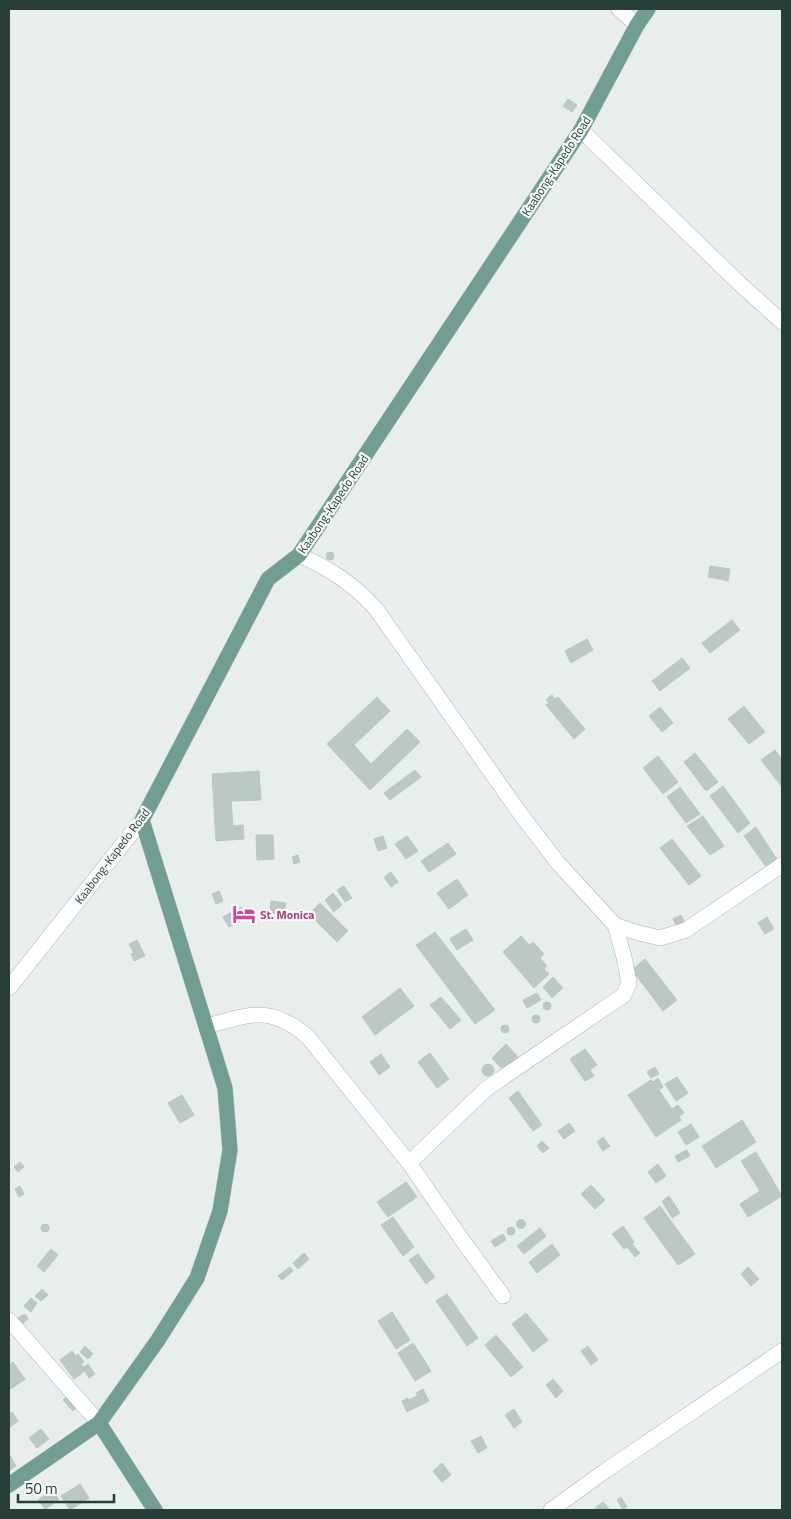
<svg xmlns="http://www.w3.org/2000/svg" width="791" height="1519" font-family="'Titillium Web',sans-serif">
	<rect width="100%" height="100%" fill="#e7eeeb"/>
	<!-- building -->
	<path fill="#bcc8c4" stroke="#bac7c2" d="M568,99l9,6 -5,7 -9,-6z
		M326 556a4 4 0 1 1 8 0a4 4 0 1 1-8 0Z
		M710,566l20,3 -2,12 -20,-4z
		M732,620l8,10 -30,23 -8,-10z
		M587,639l6,11 -22,13 -6,-12z
		M682,658l8,10 -30,23 -8,-10z
		M552,695l3,4 3,-2 27,32 -11,10 -28,-34 3,-2 -3,-3z
		M377,697l13,14 -36,34 17,19 36,-35 13,13 -50,48 -43,-46z
		M744,706l21,26 -16,12 -21,-25z
		M660,707l13,16 -11,9 -13,-16z
		M775,750l7,10v27l-21,-27z
		M695,753l23,29 -12,9 -22,-29z
		M658,756l20,26 -15,12 -20,-26z
		M415,770l6,7 -31,23 -6,-7z
		M259,771l2,29 -30,1 2,25 10,-1 1,14 -28,2 -4,-67z
		M723,786l27,37 -12,10 -28,-37z
		M680,787l20,27 -14,9 -19,-26z
		M703,816l21,30 -14,9 -23,-29z
		M756,827l22,34 -11,7 -23,-32z
		M256,835h17l1,24 -17,1z
		M383,836l4,12 -9,3 -4,-12z
		M407,836l11,15 -12,8 -11,-15z
		M672,839l29,37 -12,9 -29,-37z
		M448,843l8,11 -27,18 -8,-11z
		M298,855l2,7 -6,2 -2,-7z
		M391,872l7,10 -7,5 -7,-10z
		M457,879l11,16 -19,14 -12,-16z
		M344,886l8,12 -7,4 -8,-12z
		M219,891l4,10 -7,3 -4,-10z
		M333,893l9,12 -8,7 -9,-12z
		M271,901l15,2 -2,10h-14z
		M320,903l28,28 -11,11 -28,-28z
		M241,907l6,10 -18,10 -6,-10z
		M681,915l6,12 -8,4 -6,-12z
		M767,917l7,12 -9,5 -7,-11z
		M466,929l7,11 -16,10 -7,-11z
		M435,932l60,78 -20,14 -59,-79z
		M521,936l8,9 4,-3 11,12 -4,4 7,8 -3,3 5,5 -15,14 -31,-36z
		M137,940l8,16 -11,5 -3,-7 3,-1 -5,-9z
		M645,959l32,41 -14,11 -31,-41z
		M553,977l10,11 -11,10 -9,-11z
		M400,988l14,18 -39,29 -13,-18z
		M537,993l4,7 -14,8 -4,-8z
		M441,997l20,23 -11,9 -20,-24z
		M543 1006a4 4 0 1 1 8 0a4 4 0 1 1-8 0Z
		M532 1019a4 4 0 1 1 8 0a4 4 0 1 1-8 0Z
		M501 1029a4 4 0 1 1 8 0a4 4 0 1 1-8 0Z
		M506,1044l12,13 -14,14 -12,-13z
		M585,1049l12,16 -7,5 4,6 -9,5 -15,-22z
		M430,1053l19,26 -12,9 -19,-26z
		M381,1054l9,13 -11,8 -9,-13z
		M482 1070a6 6 0 1 1 12 0a6 6 0 1 1-12 0Z
		M655,1067l4,7 -8,4 -4,-6z
		M677,1077l11,16 -12,8 -11,-17z
		M658,1078l5,9 -4,3 13,19 6,-4 6,8 -5,3 2,4 -25,17 -28,-42 23,-15 2,2z
		M518,1091l24,34 -9,6 -24,-33z
		M182,1095l12,20 -14,8 -12,-20z
		M742,1120l14,22 -40,26 -14,-22z
		M569,1123l6,8 -11,8 -6,-8z
		M691,1124l8,13 -13,8 -8,-13z
		M603,1137l7,9 -7,5 -6,-9z
		M542,1141l7,7 -6,5 -6,-7z
		M687,1150l3,6 -12,6 -3,-6z
		M756,1152l26,44 -34,21 -8,-13 20,-13 -19,-30z
		M20,1162l4,5 -6,5 -4,-5z
		M658,1164l8,12 -10,7 -8,-11z
		M406,1182l11,15 -29,20 -11,-15z
		M591,1185l14,15 -10,9 -14,-15z
		M20,1186l4,8 -5,3 -4,-8z
		M669,1196l11,17 -8,5 -10,-17z
		M660,1206l35,48 -17,11 -34,-47z
		M393,1217l21,30 -11,9 -22,-31z
		M516.5 1224a4.5 4.5 0 1 1 9 0a4.5 4.5 0 1 1-9 0Z
		M41 1228a4 4 0 1 1 8 0a4 4 0 1 1-8 0Z
		M623,1226l11,16 -2,2 8,9 -5,4 -8,-10 -3,2 -12,-15z
		M507 1231a4 4 0 1 1 8 0a4 4 0 1 1-8 0Z
		M540,1228l6,8 -22,18 -7,-8z
		M503,1234l3,6 -11,7 -4,-6z
		M552,1244l8,11 -23,18 -8,-11z
		M51,1249l7,6 -14,17 -7,-6z
		M304,1253l5,6 -11,10 -5,-6z
		M418,1254l17,23 -9,7 -17,-24z
		M290,1267l3,4 -11,9 -4,-4z
		M748,1267l11,12 -8,7 -10,-12z
		M42,1289l6,6 -7,6 -6,-5z
		M447,1294l31,44 -11,8 -31,-45z
		M31,1298l6,5 -6,9 -7,-6z
		M392,1312l18,28 -14,9 -18,-28z
		M526,1313l22,27 -15,12 -21,-28z
		M25,1314l3,5 -6,5 -4,-6z
		M496,1335l27,32 -12,10 -26,-32z
		M413,1343l18,28 -16,10 -17,-28z
		M85,1346l8,8 -5,5 -8,-7z
		M588,1346l10,14 -7,5 -10,-14z
		M72,1351l4,5 2,-2 6,8 -3,2 5,6 -12,9 -14,-19z
		M13,1362l12,17 -14,10 -2,-3v-21z
		M88,1364l7,10 -6,4 -6,-10z
		M553,1379l10,12 -7,7 -10,-13z
		M423,1389l6,12 -22,11 -5,-11 6,-3 1,2 9,-5 -2,-2z
		M68,1396l9,11 -4,4 -10,-11z
		M514,1409l8,13 -8,6 -9,-13z
		M12,1412l6,9 -9,7v-14z
		M41,1429l8,10 -12,9 -8,-10z
		M481,1436l6,12 -9,5 -7,-12z
		M9,1454l7,12 -7,5z
		M442,1463l9,12 -9,7 -9,-11z
		M80,1484l9,14 -19,12 -9,-14z
		M52,1490l7,10 -14,9 -7,-9z
		M621,1497l6,10 -4,3 -6,-10z
		M603,1502l7,8h-17z"/>
	<g fill="none" stroke-linecap="round" stroke-linejoin="round">
		<defs>
			<path id="minor" d="M619,9l18,16
				M581,130l159,154 42,38
				M299,555c32,14 54,29 77,54l146,207 36,47 57,62 9,32 5,26 -5,12 -138,94 -77,74
				M615,925l20,7 25,6 26,-8 96,-65
				M9,988l133,-168
				M207,1026c43,-12 64,-21 101,11l101,126 54,78 40,55
				M9,1320l90,103
				M551,1510l54,-39 177,-120"/>
			<path id="major" d="M99,1423l56,87
				M9,1485l90,-62 59,-83 39,-62 23,-67 10,-61 -5,-62 -83,-268 126,-241 31,-24 282,-425 56,-105 11,-16"/>
		</defs>
		<!-- minor casing -->
		<use href="#minor" stroke="#aab6b2" stroke-width="16"/>
		<!-- major casing -->
		<use href="#major" stroke="#c3c9c8" stroke-width="16"/>
		<!-- minor -->
		<use href="#minor" stroke="#fff" stroke-width="15"/>
		<!-- major -->
		<use href="#major" stroke="#719d93" stroke-width="15"/>
	</g>
	<!-- icons -->
	<defs>
		<symbol id="hotel-bare" viewBox="-9 -9 18 18"><path d="M-6-4.5h1.5V1H6V5H4.5V3h-9V5H-6ZM-4 0a1.8 1.8 0 1 1 3.6 0ZM.5 0V-2.5h3Q6-2.5 6 0Z" fill="#d1479c" stroke="#f7faf9" stroke-width="2.5" paint-order="stroke"/></symbol>
	</defs>
	<g fill-rule="evenodd">
		<use href="#hotel-bare" x="228" y="898" width="32" height="32"/>
	</g>
	<g text-anchor="middle" dominant-baseline="central" stroke-width="4.5" stroke-linejoin="round" paint-order="stroke">
		<!-- street labels -->
		<g font-size="12" fill="#273e39" stroke="#f7faf9">
			<text transform="translate(556 166) rotate(-57)">Kaabong-Kapedo Road</text>
			<text transform="translate(333 504) rotate(-56)">Kaabong-Kapedo Road</text>
			<text transform="translate(112 856) rotate(-53)">Kaabong-Kapedo Road</text>
		</g>
		<!-- hotel labels -->
		<g font-size="12" font-weight="bold" fill="#b23c85" stroke="#f7faf9" text-anchor="start">
			<text x="260" y="914">St. Monica</text>
		</g>
	</g>
	<!-- border -->
	<rect width="791" height="1519" fill="none" stroke="#273e39" stroke-width="20"/>
	<!-- scale -->
	<path d="M18 1494v8h96v-8" fill="none" stroke="#273e39" stroke-width="2.5"/>
	<text x="25" y="1494" font-size="15" fill="#273e39" stroke="#f7faf9" stroke-width="4" paint-order="stroke">50 m</text>
</svg>
